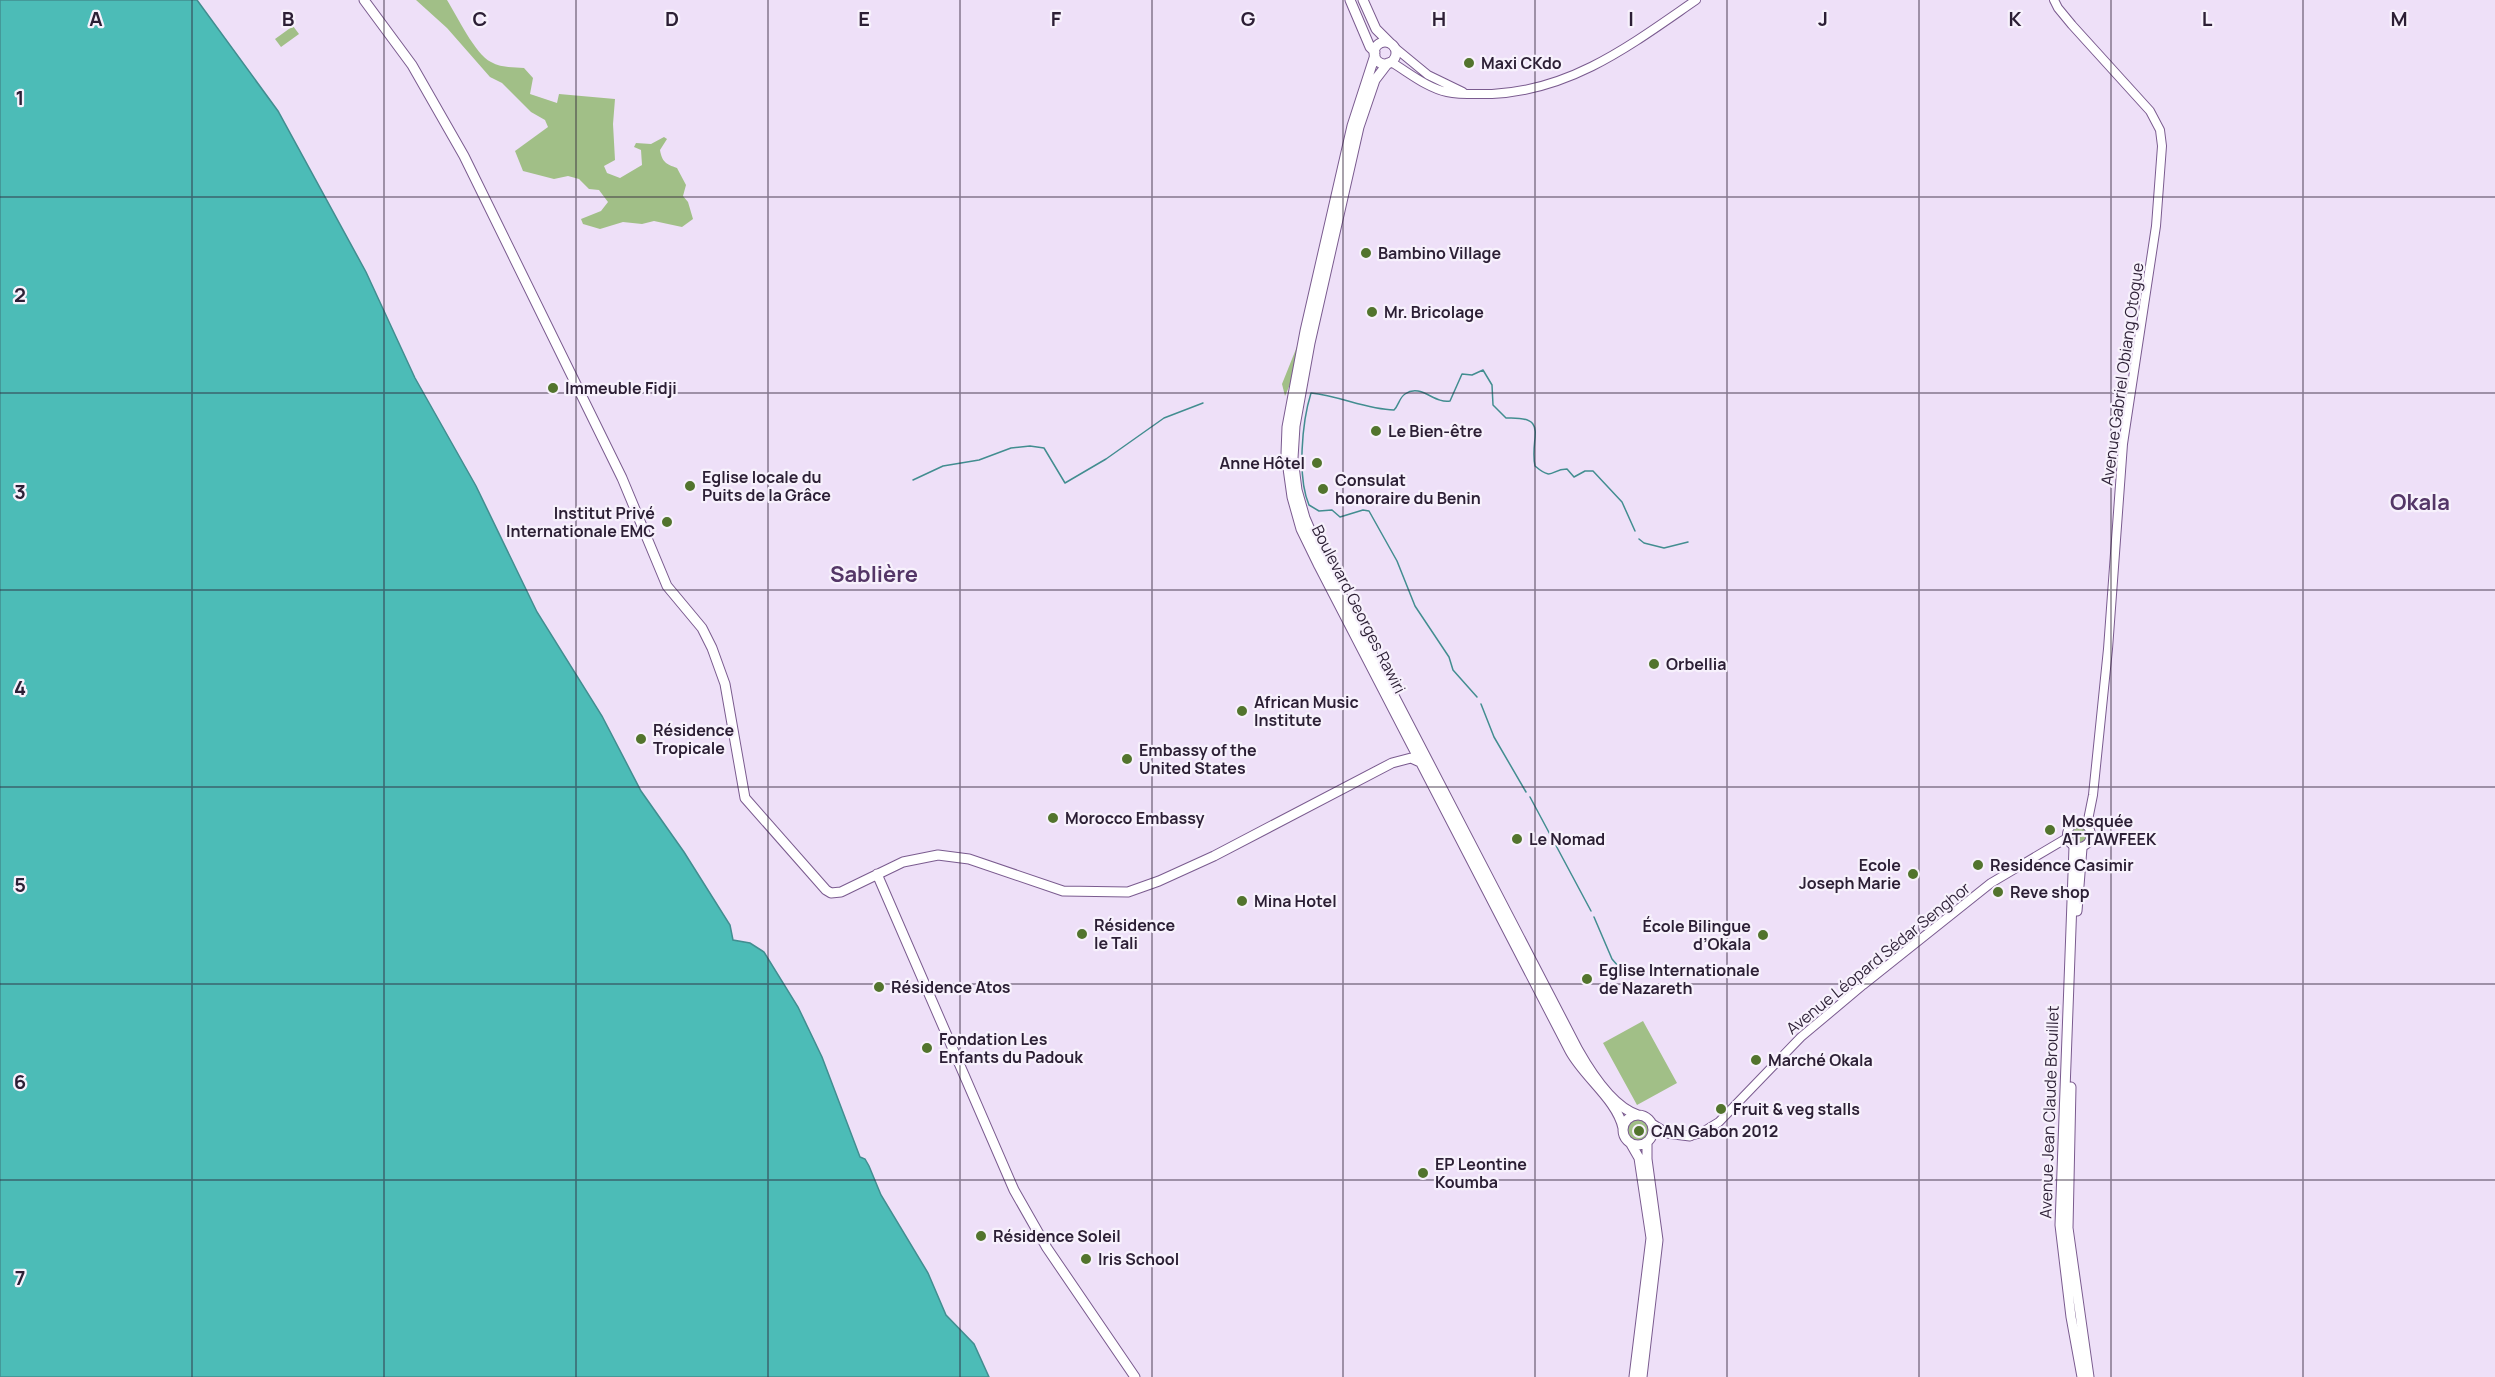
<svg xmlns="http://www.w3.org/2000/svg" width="2495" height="1377" font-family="Manrope,sans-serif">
	<rect width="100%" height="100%" fill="#eee0f8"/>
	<!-- green -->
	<path fill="#a1bf87" d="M416,0h31c10,16 28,54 44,62 10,6 22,5 33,6l9,10 -3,16 27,9 2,-9 56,5 -2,25 2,36 -11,6 3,7 13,5 22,-13 -1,-15 -7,-3 2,-4 15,1 13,-7 3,2 -7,11c2,12 6,14 17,18l9,17 -3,11 5,6 5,17 -11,8 -28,-6 -12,3 -19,-2 -23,7 -17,-5 -2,-5 20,-8 7,-9 -9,-12 -10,-1 -10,-10 -11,-3 -14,3 -31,-8 -8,-20 33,-24 -3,-7 -14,-8 -29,-29 -12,-6 -43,-49z
		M293,26l6,8 -18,13 -6,-8z
		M1298,344l-7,38 -6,14 -3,-12z
		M2071 835a8 8 0 1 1 16 0a8 8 0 1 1-16 0Z
		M1643,1021l34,62 -40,22 -34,-62z
		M1626 1131a12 12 0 1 1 24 0a12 12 0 1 1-24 0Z"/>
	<!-- water -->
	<path fill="#4cbcb7" stroke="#428d90" stroke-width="1.5" d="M0,0h197l81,111 88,161 49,106 61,108 61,126 65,104 39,75 43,61 46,73 3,15 17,3 14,9 34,55 24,50 38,100 5,2 4,7 12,29 47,78 18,42 28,29 15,33h-989z"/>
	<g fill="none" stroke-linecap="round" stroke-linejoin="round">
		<!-- stream -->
		<path stroke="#428d90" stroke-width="1.5" d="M913,480l30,-14 36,-6 32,-12 19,-2 14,2 21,35 41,-24 58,-41 39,-15
			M1639,539l5,4 20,5 24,-6
			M1477,697l-24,-27 -4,-13 -34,-51 -18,-45 -28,-50 -6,-1 -23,7 -8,-7 -13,1 -10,-6c-12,-28 -7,-83 2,-112 29,3 55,16 83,17 5,-5 5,-12 11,-16 16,-11 29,10 45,7l12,-27 10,1 11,-5 9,15 1,20 13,13c45,-2 23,19 29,48 19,16 15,3 32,3l7,8 11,-6h8l29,31 13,29
			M1481,704l13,33 32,55
			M1530,797l61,114
			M1594,917l18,42 12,14"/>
		<defs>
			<path id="minor" d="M2054,0l4,8 14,17 78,86 10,19 2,16 -6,80 -33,218 -15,205 -15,146 -6,30
				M1394,47l34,28 35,17
				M1391,62c17,10 36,26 56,30 14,3 31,2 45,2 81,-4 140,-50 204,-94
				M2067 835a12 12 0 1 1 24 0a12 12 0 1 1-24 0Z
				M1690,1136l11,-3 18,-11 82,-85 62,-52 128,-102 76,-45"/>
			<path id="major" d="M364,0l48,65 52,91 158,322 45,108 35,42 10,20 13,36 20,114 81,92 5,3 10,-1 62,-30 35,-7 31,4 94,32 65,1 31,-11 55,-25 178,-93 19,-5 11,5
				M1350,0l20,47 5,5
				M1363,0l13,29 14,14
				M1374 53a11 11 0 1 1 22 0a11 11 0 1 1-22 0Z
				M1375,55l-23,71 -47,205 -18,96 -1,27 6,43 9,32 18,37 251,485c14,26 47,49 53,77
				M1388,63l-13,17 -16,47 -49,216 -15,83 -2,32 4,32 8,28 16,37 257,495c13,23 35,57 60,65
				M2074,847l-14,378 11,92 11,60
				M877,874l137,316 33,58 88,129
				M2077,911l5,-63
				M2071,1087l-3,141 21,149
				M1623 1130a15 15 0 1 1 30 0a15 15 0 1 1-30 0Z
				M1652,1124l14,9 24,3
				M1631,1144l8,14 12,80 -17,139
				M1642,1377l16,-137 -11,-81v-16"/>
		</defs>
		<!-- minor casing -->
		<use href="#minor" stroke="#7a5b8f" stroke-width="10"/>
		<!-- major casing -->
		<use href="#major" stroke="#7a5b8f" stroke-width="11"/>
		<!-- minor -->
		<use href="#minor" stroke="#fff" stroke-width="8"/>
		<!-- major -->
		<use href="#major" stroke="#fff" stroke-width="9"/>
	</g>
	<!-- grid -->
	<path fill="none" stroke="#2c1f35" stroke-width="1.5" stroke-opacity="0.55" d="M192,0v1377M384,0v1377M576,0v1377M768,0v1377M960,0v1377M1152,0v1377M1343,0v1377M1535,0v1377M1727,0v1377M1919,0v1377M2111,0v1377M2303,0v1377M0,197h2495M0,393h2495M0,590h2495M0,787h2495M0,984h2495M0,1180h2495"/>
	<!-- markers -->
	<g fill="#52742d" stroke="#f7f1fc" stroke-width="2">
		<circle cx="1469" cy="63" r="6"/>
		<circle cx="1366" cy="253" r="6"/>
		<circle cx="1372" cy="312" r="6"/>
		<circle cx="553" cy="388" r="6"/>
		<circle cx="1376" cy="431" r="6"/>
		<circle cx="1317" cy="463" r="6"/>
		<circle cx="690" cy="486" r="6"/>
		<circle cx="1323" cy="489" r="6"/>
		<circle cx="667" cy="522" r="6"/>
		<circle cx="1654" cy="664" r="6"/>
		<circle cx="1242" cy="711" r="6"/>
		<circle cx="641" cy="739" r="6"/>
		<circle cx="1127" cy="759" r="6"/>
		<circle cx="1053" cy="818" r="6"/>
		<circle cx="2050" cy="830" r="6"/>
		<circle cx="1517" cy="839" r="6"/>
		<circle cx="1978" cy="865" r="6"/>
		<circle cx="1913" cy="874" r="6"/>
		<circle cx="1998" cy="892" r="6"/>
		<circle cx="1242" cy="901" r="6"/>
		<circle cx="1082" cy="934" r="6"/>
		<circle cx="1763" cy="935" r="6"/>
		<circle cx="1587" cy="979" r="6"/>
		<circle cx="879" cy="987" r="6"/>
		<circle cx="927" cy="1048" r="6"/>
		<circle cx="1756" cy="1060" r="6"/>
		<circle cx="1721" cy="1109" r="6"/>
		<circle cx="1639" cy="1131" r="6"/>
		<circle cx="1423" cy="1173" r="6"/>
		<circle cx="981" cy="1236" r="6"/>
		<circle cx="1086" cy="1259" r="6"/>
	</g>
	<g text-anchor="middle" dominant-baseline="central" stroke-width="4.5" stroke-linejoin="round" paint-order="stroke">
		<!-- poi labels -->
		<g font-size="16" font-weight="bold" fill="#2c1f35" stroke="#f7f1fc" text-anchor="start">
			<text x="1481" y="63">Maxi CKdo</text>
			<text x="1378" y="253">Bambino Village</text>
			<text x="1384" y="312">Mr. Bricolage</text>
			<text x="565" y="388">Immeuble Fidji</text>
			<text x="1388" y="431">Le Bien-être</text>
			<text x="1305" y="463" text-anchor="end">Anne Hôtel</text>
			<text x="702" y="477">Eglise locale du<tspan x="702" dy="18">Puits de la Grâce</tspan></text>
			<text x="1335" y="480">Consulat<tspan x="1335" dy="18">honoraire du Benin</tspan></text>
			<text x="655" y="513" text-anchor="end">Institut Privé<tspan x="655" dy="18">Internationale EMC</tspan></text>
			<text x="1666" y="664">Orbellia</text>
			<text x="1254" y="702">African Music<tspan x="1254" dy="18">Institute</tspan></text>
			<text x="653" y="730">Résidence<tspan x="653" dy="18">Tropicale</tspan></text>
			<text x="1139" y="750">Embassy of the<tspan x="1139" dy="18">United States</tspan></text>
			<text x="1065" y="818">Morocco Embassy</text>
			<text x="2062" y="821">Mosquée<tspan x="2062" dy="18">AT TAWFEEK</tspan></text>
			<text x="1529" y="839">Le Nomad</text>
			<text x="1901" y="865" text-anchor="end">Ecole<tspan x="1901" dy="18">Joseph Marie</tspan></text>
			<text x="1990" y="865">Residence Casimir</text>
			<text x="2010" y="892">Reve shop</text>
			<text x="1254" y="901">Mina Hotel</text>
			<text x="1094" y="925">Résidence<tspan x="1094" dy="18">le Tali</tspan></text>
			<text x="1751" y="926" text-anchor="end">École Bilingue<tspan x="1751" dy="18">d’Okala</tspan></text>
			<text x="1599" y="970">Eglise Internationale<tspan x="1599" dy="18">de Nazareth</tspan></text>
			<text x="891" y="987">Résidence Atos</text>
			<text x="939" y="1039">Fondation Les<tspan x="939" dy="18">Enfants du Padouk</tspan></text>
			<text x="1768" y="1060">Marché Okala</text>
			<text x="1733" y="1109">Fruit &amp; veg stalls</text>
			<text x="1651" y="1131">CAN Gabon 2012</text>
			<text x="1435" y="1164">EP Leontine<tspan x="1435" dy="18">Koumba</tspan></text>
			<text x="993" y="1236">Résidence Soleil</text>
			<text x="1098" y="1259">Iris School</text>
		</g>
		<!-- street labels -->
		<g font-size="16" fill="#2c1f35" stroke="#f7f1fc">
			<text transform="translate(2122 374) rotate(-82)">Avenue Gabriel Obiang Otogue</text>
			<text transform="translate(1359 609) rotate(63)">Boulevard Georges Rawiri</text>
			<text transform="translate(1878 958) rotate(-39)">Avenue Léopard Sédar Senghor</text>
			<text transform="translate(2049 1112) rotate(-88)">Avenue Jean Claude Brouillet</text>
		</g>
		<!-- district labels -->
		<g font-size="22" font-weight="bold" fill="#543667" stroke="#f7f1fc">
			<text x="2420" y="502">Okala</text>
			<text x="874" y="574">Sablière</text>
		</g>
	</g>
	<g font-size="20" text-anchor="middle" font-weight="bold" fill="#2c1f35" stroke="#f7f1fc" stroke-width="4.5" stroke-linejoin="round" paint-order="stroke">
		<text x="96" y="26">A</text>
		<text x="288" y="26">B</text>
		<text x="480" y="26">C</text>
		<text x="672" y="26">D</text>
		<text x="864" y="26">E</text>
		<text x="1056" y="26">F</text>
		<text x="1248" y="26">G</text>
		<text x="1439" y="26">H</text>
		<text x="1631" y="26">I</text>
		<text x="1823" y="26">J</text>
		<text x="2015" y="26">K</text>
		<text x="2207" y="26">L</text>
		<text x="2399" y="26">M</text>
		<text x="20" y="105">1</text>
		<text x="20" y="302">2</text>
		<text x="20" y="499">3</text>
		<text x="20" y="695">4</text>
		<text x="20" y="892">5</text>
		<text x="20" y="1089">6</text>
		<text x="20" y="1285">7</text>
	</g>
</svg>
